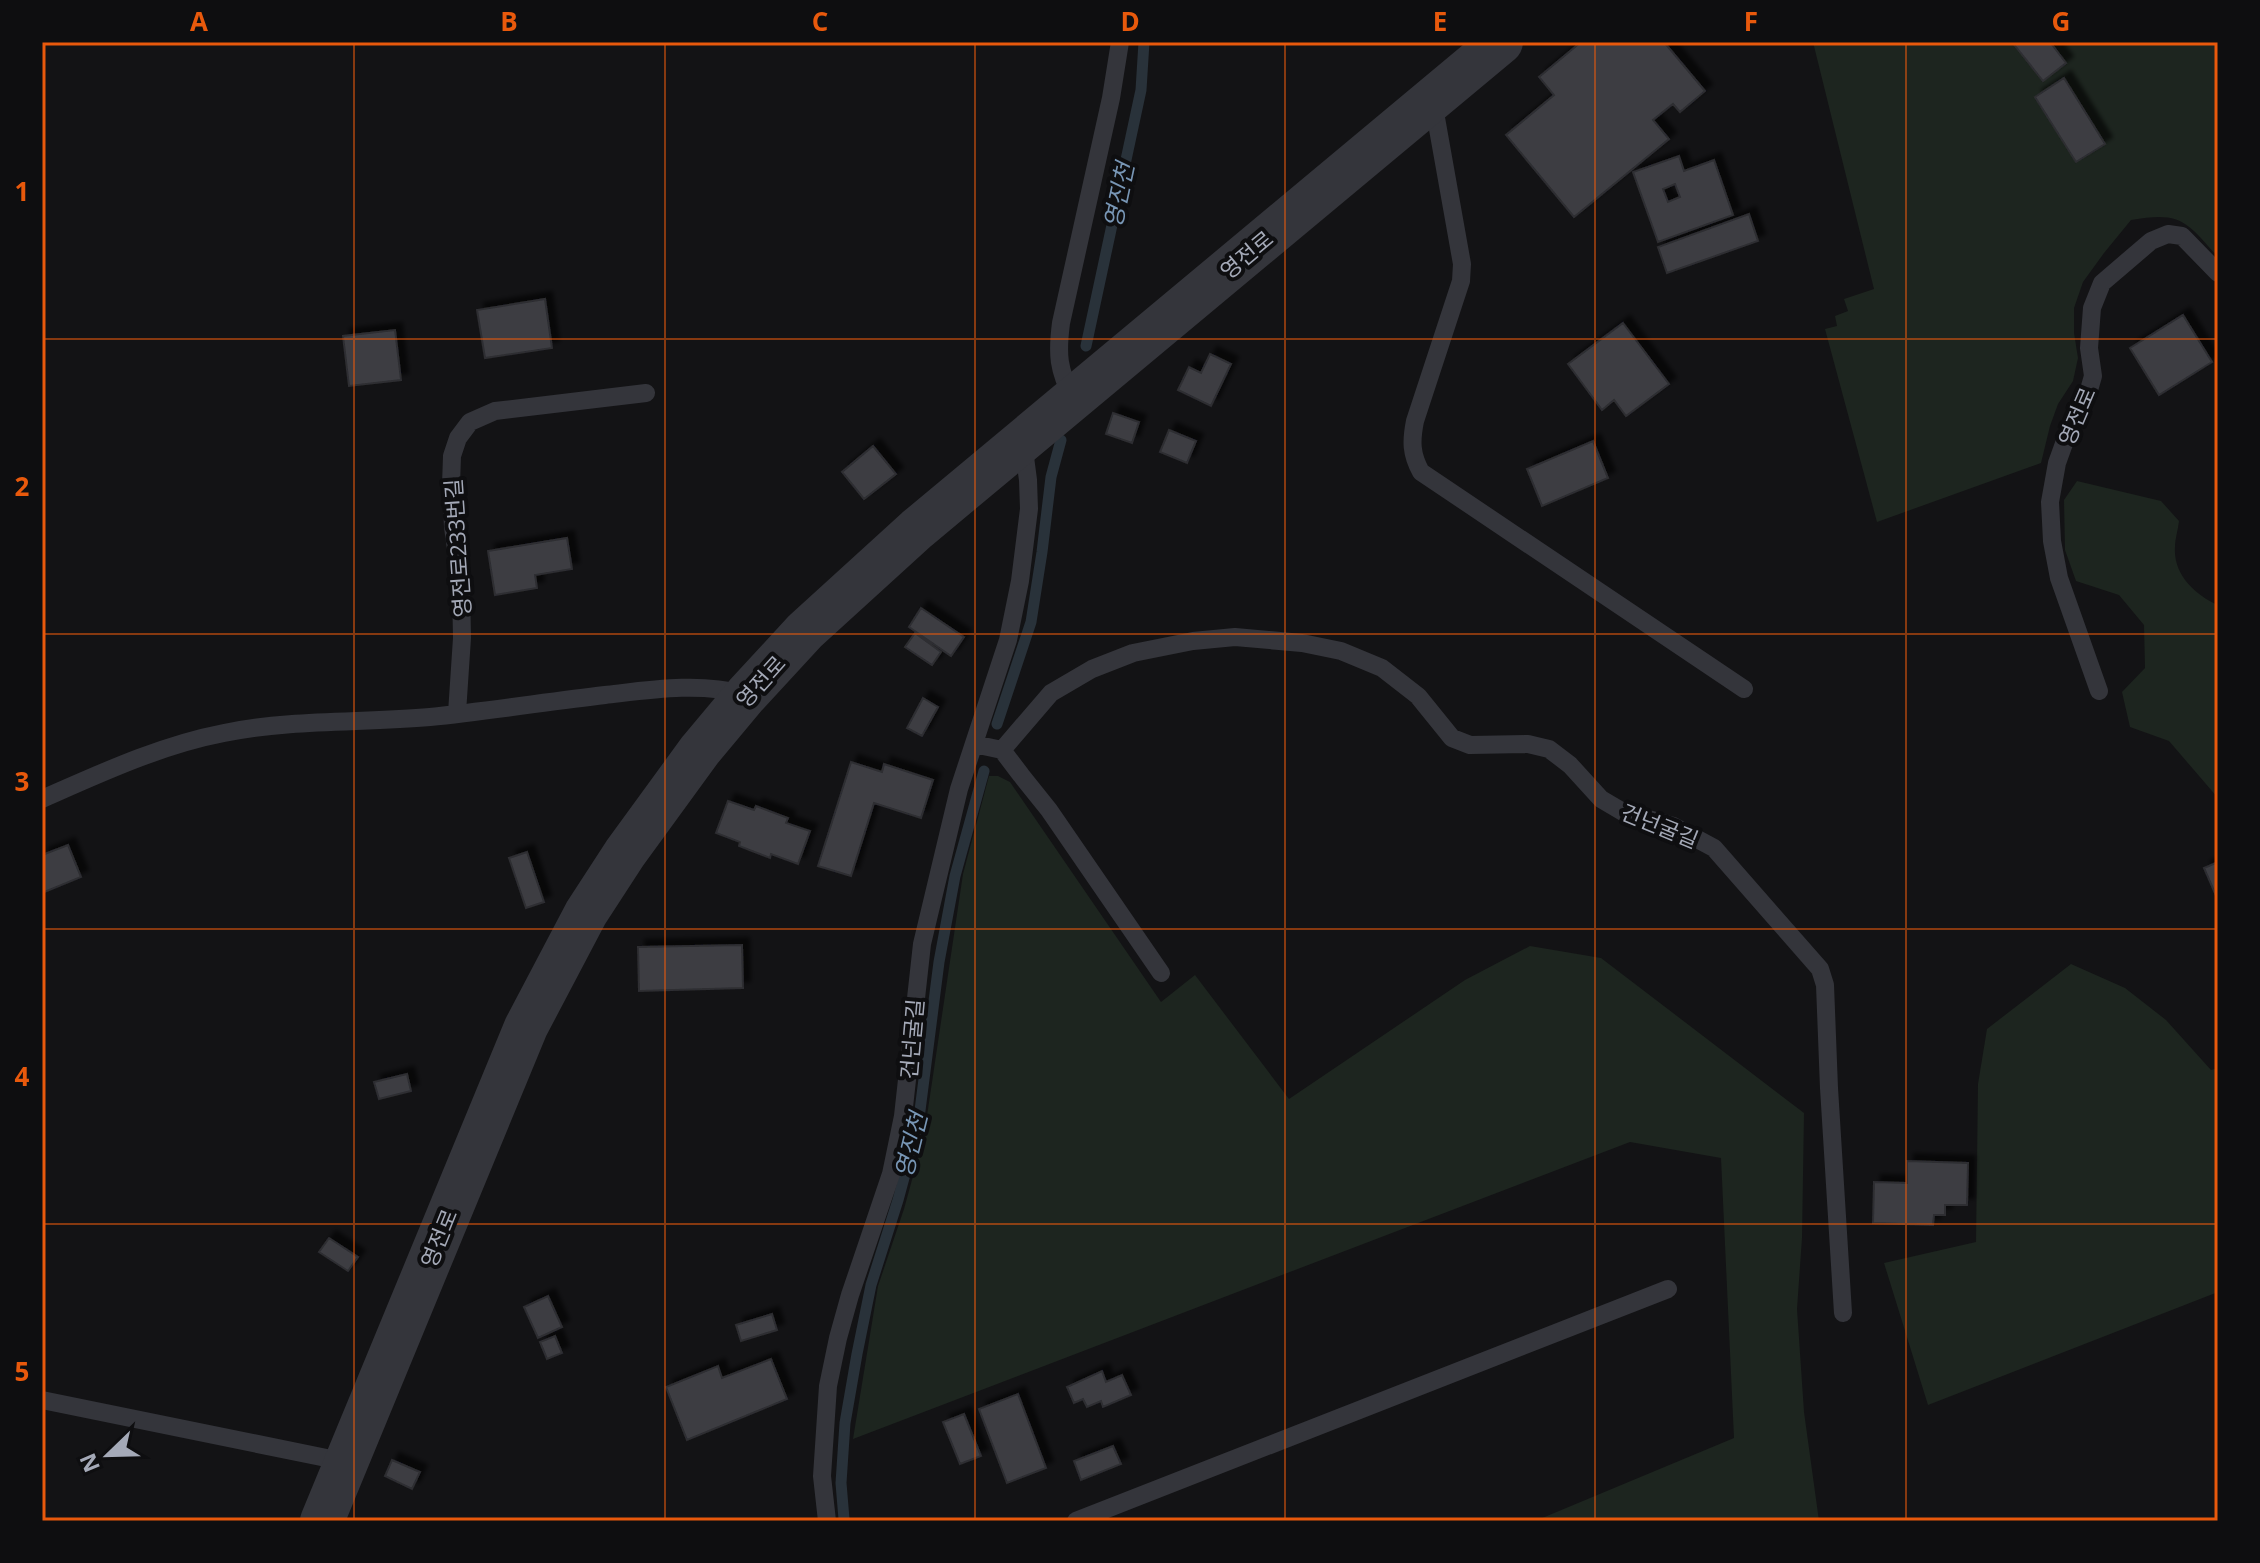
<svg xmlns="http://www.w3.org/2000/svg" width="2260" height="1563" font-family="'Open Sans','Noto Sans KR',sans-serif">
	<defs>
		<filter id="shadow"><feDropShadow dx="7" dy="-7" stdDeviation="2" flood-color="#0009"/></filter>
	</defs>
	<rect width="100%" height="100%" fill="#131315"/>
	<!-- green -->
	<path fill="#1d251f" d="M1813,42h405v215c-32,-36 -37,-46 -87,-37l-27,33 -21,29 -9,26v25l4,25 -5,23 -15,23 -8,22 -9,37 -164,59 -52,-193 12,-3 -2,-10 13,-5 -4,-12 30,-10z
		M2077,481l84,20 18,20c-1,9 -4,18 -4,26 -2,27 20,48 43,58v193l-49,-57 -39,-14 -8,-35 23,-24 -1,-43 -25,-30 -43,-14 -11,-31 -1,-50z
		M989,776h9l12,6 151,220 34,-27 94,124 176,-119 65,-34 71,12 203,155 -2,125 -5,71 7,103 15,109h-284l199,-83 -13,-280 -91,-16 -777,297 25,-153 26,-77 20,-73 39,-262z
		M2071,964l54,24 41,32 45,50 7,-2v224l-290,113 -44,-142 92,-21 2,-158 9,-55z"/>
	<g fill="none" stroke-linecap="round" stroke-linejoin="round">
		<!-- stream -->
		<path stroke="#29323a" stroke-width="11" d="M1086,346l55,-256 3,-48
			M997,724l34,-102 11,-70 9,-75 10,-37
			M844,1519l-3,-36 4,-60 12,-69 14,-69 27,-85 20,-74 21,-164 16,-86 29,-105"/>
	</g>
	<!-- building -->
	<path fill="#3d3e43" stroke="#2d2d31" stroke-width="2" fill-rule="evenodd" filter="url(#shadow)" d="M1581,42h83l41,49 -25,21 -7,-8 -20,16 16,19 -95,78 -68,-82 48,-40 -15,-18z
		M2012,42h38l16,21 -23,18z
		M2064,78l41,66 -29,18 -41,-65z
		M1679,156l5,15 30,-11 19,55 -75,27 -25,-70zM1675,184l5,13 -12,5 -5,-13z
		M1749,214l9,27 -91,32 -9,-26z
		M545,299l7,49 -67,10 -8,-48z
		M2183,315l29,47 -53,33 -29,-47z
		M1623,323l46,61 -43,32 -12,-16 -12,10 -34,-46z
		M395,330l6,50 -52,6 -6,-50z
		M1210,354l21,10 -20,42 -33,-16 11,-23 12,6z
		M1113,413l26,9 -7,21 -26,-9z
		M1169,430l27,11 -9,22 -27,-11z
		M1593,441l15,37 -66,28 -15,-37z
		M873,446l23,28 -32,25 -22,-27z
		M567,538l5,31 -37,6 2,13 -42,7 -7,-44z
		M921,608l43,29 -13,19 -42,-29z
		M915,633l26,19 -9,13 -27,-18z
		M923,698l15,9 -16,29 -15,-8z
		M851,762l31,10 2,-8 49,16 -12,38 -47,-15 -23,73 -33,-10z
		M728,801l26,9 2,-4 32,12 -2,5 24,8 -12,33 -27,-10 -1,4 -31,-12 1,-4 -24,-9z
		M68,845l13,32 -39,16v-38z
		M527,852l17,50 -18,6 -17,-50z
		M2218,862v38l-14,-32z
		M742,945l1,43 -104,3 -1,-44z
		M407,1074l4,17 -32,8 -5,-17z
		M1907,1161l61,2 -1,42h-22v10h-11l-1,10 -60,-2 1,-41 33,1z
		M329,1238l29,19 -10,14 -29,-19z
		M548,1296l14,31 -24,11 -14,-31z
		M772,1314l5,16 -36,11 -5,-16z
		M555,1336l7,17 -15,6 -7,-17z
		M771,1359l16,40 -100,41 -21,-53 52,-21 4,12z
		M1102,1371l4,11 16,-7 9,20 -28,12 -2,-6 -14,6 -4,-8 -9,4 -7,-16z
		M1018,1394l28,74 -39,15 -28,-74z
		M964,1414l17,42 -21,8 -17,-42z
		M1113,1446l8,18 -40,16 -7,-19z
		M392,1460l28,12 -8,17 -27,-13z"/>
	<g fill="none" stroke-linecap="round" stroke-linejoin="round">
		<!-- service -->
		<path stroke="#34353b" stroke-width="18" d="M1433,101l29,163 -1,17 -46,140c-4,20 -4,33 6,51l323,217
			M1073,398c-15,-28 -16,-44 -12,-75l50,-225 9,-56
			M2099,691l-40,-113 -7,-37 -2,-39 7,-39 13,-36 17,-30 6,-21 -4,-28 3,-40 10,-25 49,-42 17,-7 14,2 36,37
			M457,713l5,-75 -1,-52 -8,-59 -2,-42 1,-29 6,-18 12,-16 25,-11 151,-18
			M974,744l28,6 19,25 28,35 112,163
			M1002,750l49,-57 41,-24 41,-16 60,-12 42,-4 67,6 39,8 41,17 36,28 34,42 18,7 58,-1 21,5 21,16 31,34 22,13 50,14 41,22 106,121 5,16 4,103 14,225
			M42,799c59,-26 119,-54 182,-66 67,-14 138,-10 206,-16 58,-6 116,-15 175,-22 44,-5 94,-13 138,-1
			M42,1400l304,62
			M827,1521l-5,-45 6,-90 10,-48 12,-43 41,-121 12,-58 19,-172 37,-155 49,-149 12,-59 9,-72 -1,-29 -5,-38
			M1076,1521l592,-232"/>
		<!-- tertiary -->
		<path stroke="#34353b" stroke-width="44" d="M322,1521l204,-494 60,-114 39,-60 75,-103 46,-55 59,-64 112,-102 584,-487"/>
	</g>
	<!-- grid -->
	<path fill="none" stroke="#e8590c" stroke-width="2" stroke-opacity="0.55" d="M354,42v1479M665,42v1479M975,42v1479M1285,42v1479M1595,42v1479M1906,42v1479M42,339h2176M42,634h2176M42,929h2176M42,1224h2176"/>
	<g text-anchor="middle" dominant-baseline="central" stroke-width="8" stroke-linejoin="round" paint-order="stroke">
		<!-- street labels -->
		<g font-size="22" fill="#a4a9b7" stroke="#0e0e10">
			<text transform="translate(1246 254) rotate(-40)">영전로</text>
			<text transform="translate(2076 416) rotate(-67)">영전로</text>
			<text transform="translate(457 548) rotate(-94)">영전로233번길</text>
			<text transform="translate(760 681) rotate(-48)">영전로</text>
			<text transform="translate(1660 825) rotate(22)">건넌굴길</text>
			<text transform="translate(911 1039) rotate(-85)">건넌굴길</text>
			<text transform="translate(438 1238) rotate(-68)">영전로</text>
		</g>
		<!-- water labels -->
		<g font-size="24" font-style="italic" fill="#7896b5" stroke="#0e0e10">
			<text transform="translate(1118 195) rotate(-78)">영진천</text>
			<text transform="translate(910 1145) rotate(-76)">영진천</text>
		</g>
	</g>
	<!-- border -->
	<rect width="2260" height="1563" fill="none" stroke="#0e0e10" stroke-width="88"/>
	<!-- north arrow -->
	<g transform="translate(108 1455) rotate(247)" stroke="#0e0e10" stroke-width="6" paint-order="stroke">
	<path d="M0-6L14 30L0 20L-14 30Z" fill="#a4a9b7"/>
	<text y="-12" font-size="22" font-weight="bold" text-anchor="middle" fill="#a4a9b7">N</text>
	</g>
	<rect x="44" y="44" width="2172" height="1475" fill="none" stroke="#e8590c" stroke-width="3"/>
	<g font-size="26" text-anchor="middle" font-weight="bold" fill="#e8590c">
		<text x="199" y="31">A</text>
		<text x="509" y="31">B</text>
		<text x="820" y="31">C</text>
		<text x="1130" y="31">D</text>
		<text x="1440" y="31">E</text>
		<text x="1751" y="31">F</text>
		<text x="2061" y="31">G</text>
		<text x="22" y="201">1</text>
		<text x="22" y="496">2</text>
		<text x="22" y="791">3</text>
		<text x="22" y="1086">4</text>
		<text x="22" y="1381">5</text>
	</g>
</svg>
